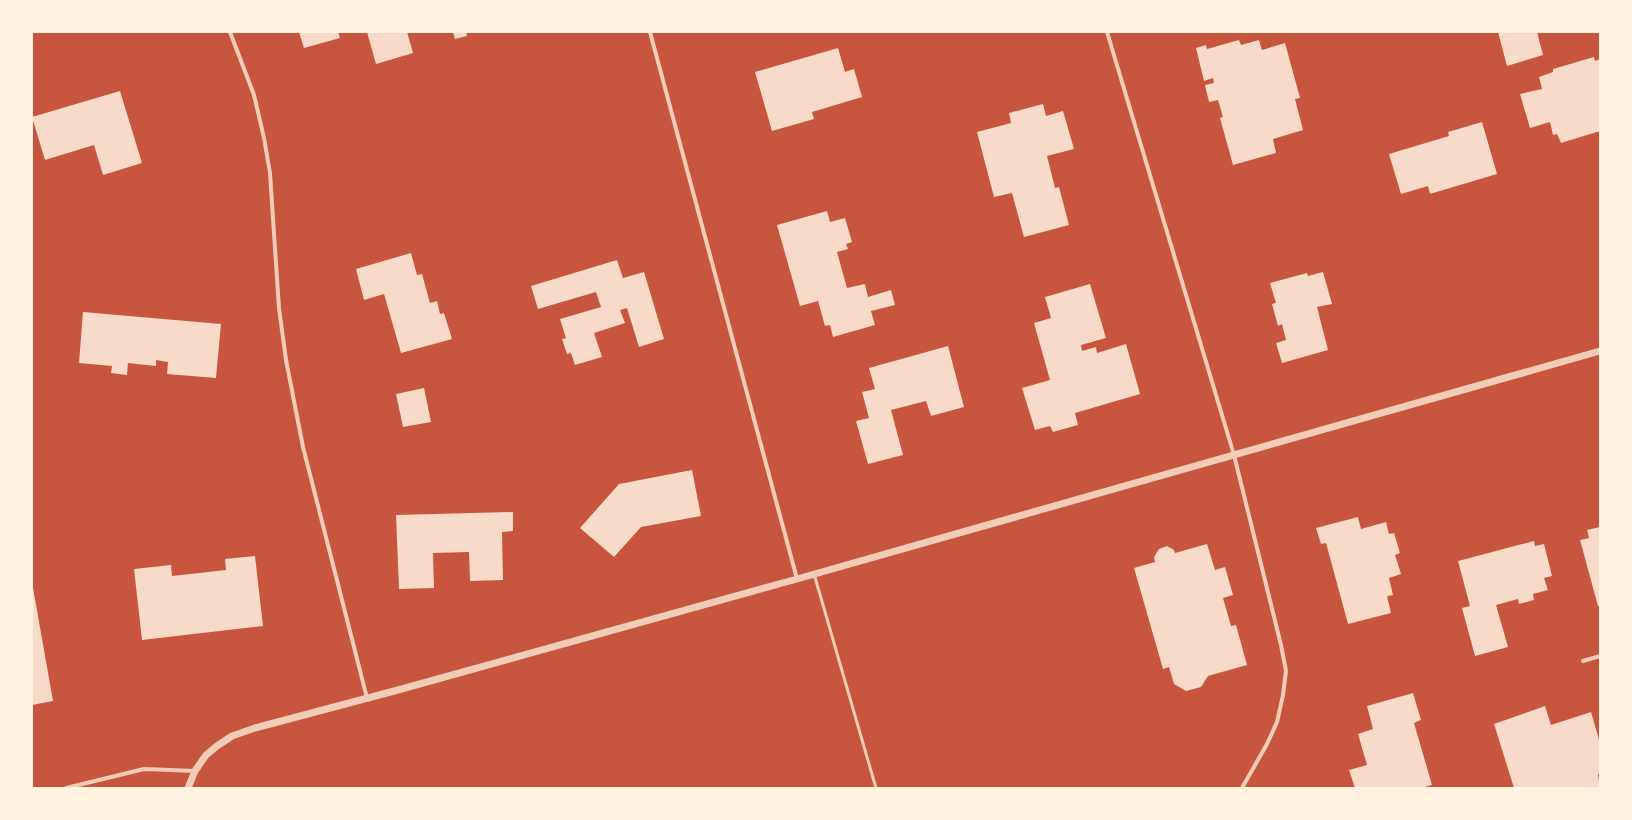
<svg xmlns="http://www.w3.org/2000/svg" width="1632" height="820" font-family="'DM Sans',sans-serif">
	<rect width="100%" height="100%" fill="#c8553d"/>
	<!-- building -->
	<path fill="#f7dbc8" d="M299,32h39l2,6 -36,10z
		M367,32h40l6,21 -37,11z
		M453,32h13l1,4 -12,3z
		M1498,32h39l6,23 -36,11z
		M1239,40l2,5 18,-5 3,10 23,-7 15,55 -5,1 8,31 -30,9 3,14 -43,12 -13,-47 3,-1 -5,-17 -9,2 -4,-17 9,-2 -1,-5 -9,3 -8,-33 10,-3 1,4z
		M838,48l7,24 9,-3 8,28 -50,15 2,7 -42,12 -17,-59z
		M1594,57l1,4 5,-2v72l-39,12 -4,-9 -4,1 -3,-13 -20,6 -10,-34 22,-5 -3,-12 14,-5v-3z
		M120,91l22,72 -39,12 -9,-30 -49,15 -13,-43z
		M1043,104l3,12 17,-5 11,38 -27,7 8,32 4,-1 10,38 -45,12 -12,-44 -18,4 -17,-65 34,-9 -2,-10z
		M1482,122l15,52 -67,20 -2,-8 -27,8 -12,-40 60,-18 -1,-4z
		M827,211l3,11 15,-4 7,24 -6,2 2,5 -11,3 10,36 18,-4 3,13 23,-7 4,15 -24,6 4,14 -42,12 -3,-12 -5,1 -7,-25 -18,5 -23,-81z
		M411,253l6,22 5,-1 8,29 7,-2 3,13 4,-1 8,26 -51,14 -17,-59 -20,6 -8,-31z
		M617,260l6,18 21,-6 20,67 -25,8 -12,-39 -7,2 5,13 -31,10 8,24 -27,8 -4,-12 -4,1 -5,-15 4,-1 -6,-19 41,-12 -5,-15 -58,17 -7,-23z
		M1323,272l9,32 -15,3 11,43 -46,13 -6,-20 10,-3 -4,-16 -4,2 -6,-22 4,-1 -6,-20 37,-10 1,3z
		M1090,284l16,54 -25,7 1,6 14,-4 1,6 29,-9 14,50 -65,19 3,12 -25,7 -3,-6 -15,4 -13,-42 28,-8 -16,-57 17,-5 -6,-21z
		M83,312l138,12 -5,54 -49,-4 1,-12 -12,-2v6l-28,-3 -1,12 -16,-2 1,-7 -33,-3z
		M948,346l16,61 -33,9 -5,-15 -35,9 12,45 -35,9 -12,-43 13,-3 -7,-26 13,-3 -6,-21z
		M424,388l7,34 -28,5 -7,-33z
		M692,470l9,46 -60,11 -27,30 -34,-29 39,-44z
		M513,512v19l-11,1 1,48 -33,1 -1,-29 -36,1 1,35 -35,1 -3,-74z
		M1358,517l3,12 25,-7 3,12 5,-1 6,20 -5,2 6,19 -12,4 4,17 -6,1 4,17 -43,11 -22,-81 -5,1 -5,-16z
		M1600,527v79h-2l-18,-66 9,-2 -2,-8z
		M1534,541l1,5 9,-2 8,32 -8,2 4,12 -15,4 1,6 -15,4 -1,-5 -22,6 12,42 -33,9 -13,-48 8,-2 -12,-45z
		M1207,544l8,26 10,-3 8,28 -10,3 8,28 5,-1 11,40 -39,11 -7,11 -15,4 -12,-7 -5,-17 -6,2 -29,-101 21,-6 -1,-5 5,-8 8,-3 7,4 1,3z
		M255,556l8,70 -121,14 -8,-71 37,-4 1,11 54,-6 -1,-11z
		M32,582l21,119 -21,4z
		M1413,693l8,27 -7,3 18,62 -11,3h-66l-6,-18 18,-5 -9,-31 15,-5 -6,-23z
		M1545,706l6,19 40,-13 9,31v31h-2l2,14h-86l-20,-64z"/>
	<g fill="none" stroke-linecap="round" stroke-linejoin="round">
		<!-- service -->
		<path stroke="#f1ccb7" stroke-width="3" d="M814,574l62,214"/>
		<!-- minor -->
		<path stroke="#f1ccb7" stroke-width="4" d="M230,32l24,63 10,43 6,35 9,135 7,52 17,87 64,251
			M650,32l147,547
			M1107,32l127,423 47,190 5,26 -3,24 -6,27 -10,22 -25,44
			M1583,661l17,-5
			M66,788l78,-19 51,2"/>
		<!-- tertiary -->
		<path stroke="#f1ccb7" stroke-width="7" d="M188,788l7,-17 11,-16 11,-9 15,-10 23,-8 143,-38 399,-111 803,-228"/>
	</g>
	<!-- border -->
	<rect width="1632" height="820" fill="none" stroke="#fff3e0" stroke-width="66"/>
</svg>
